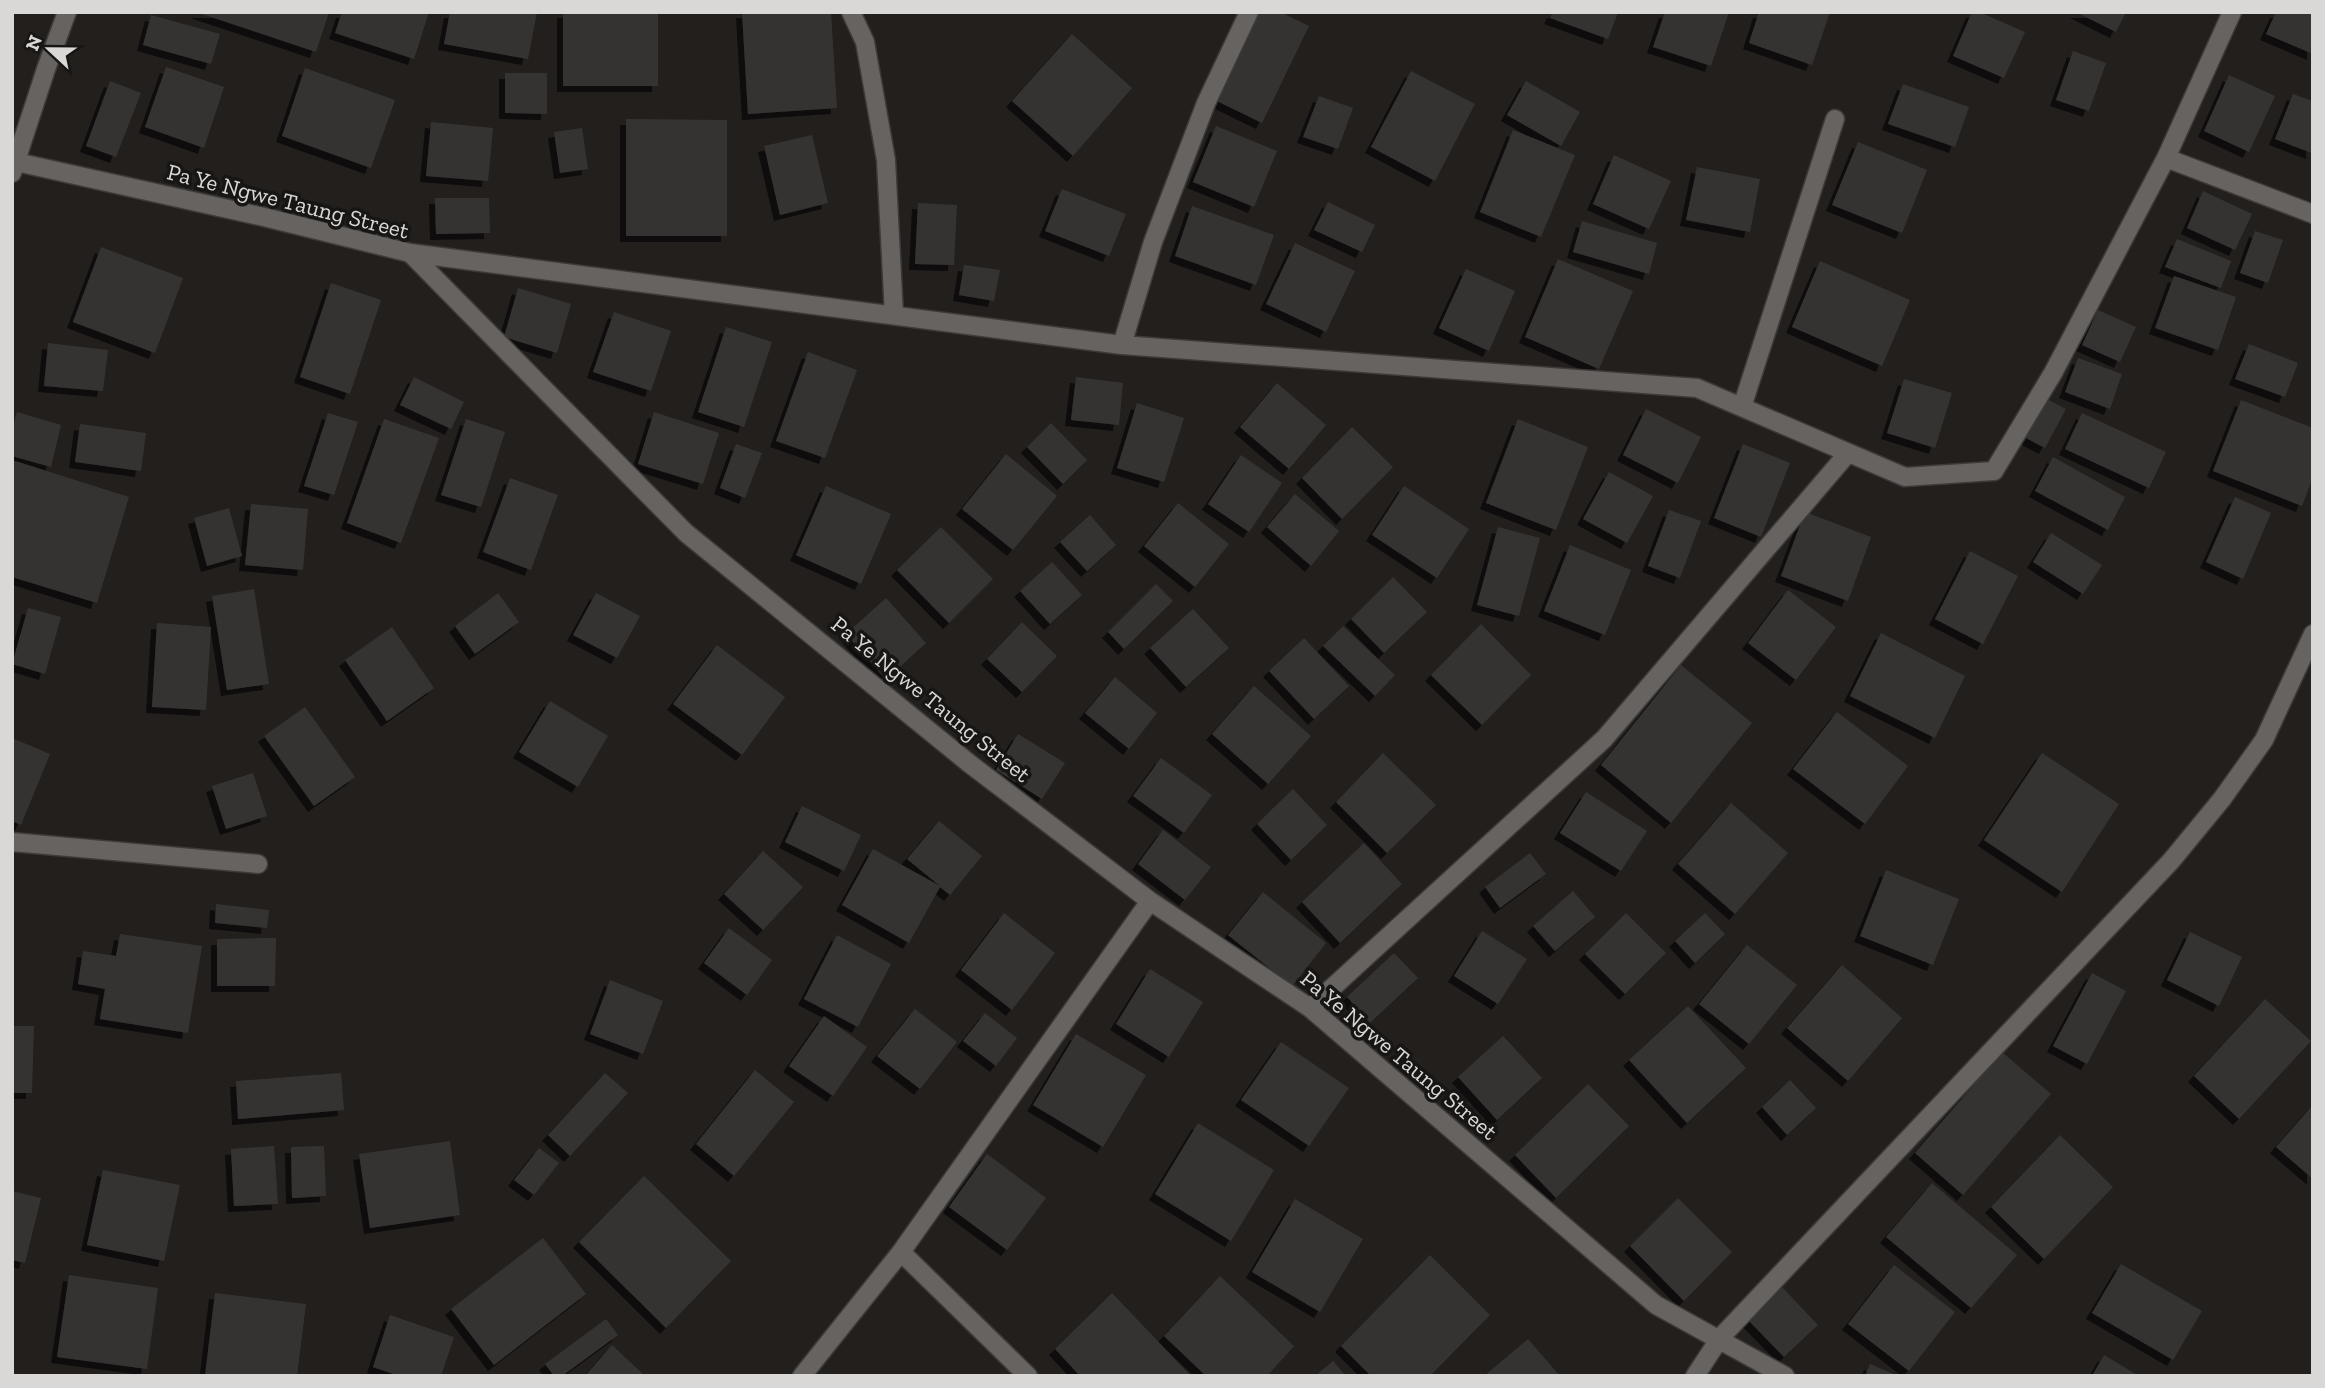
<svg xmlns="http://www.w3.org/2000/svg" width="2325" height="1388" font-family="'Zilla Slab',serif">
	<defs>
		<filter id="shadow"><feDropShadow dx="-6" dy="6" stdDeviation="0" flood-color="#0009"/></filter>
	</defs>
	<rect width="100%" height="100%" fill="#221f1d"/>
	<!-- building -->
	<path fill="#363332" filter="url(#shadow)" d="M196,12h133l-13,40z
		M342,12h87l-15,47 -79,-26z
		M450,12h87l-9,47 -84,-15z
		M563,12h95v74h-95z
		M742,12h89l6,96 -89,6z
		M1259,12h21l29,14 -47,97 -45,-22z
		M1553,12h65l-10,27 -58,-21z
		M1665,12h64l-18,54 -58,-19z
		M1759,12h71l-18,53 -63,-22z
		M1972,12h7l46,20 -21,46 -51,-22z
		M2076,12h50l-10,20z
		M2276,12h37v42l-47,-20z
		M151,15l69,19 -9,30 -68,-19z
		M1072,34l60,54 -59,68 -61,-55z
		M2073,51l33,12 -17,48 -33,-11z
		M166,67l58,20 -20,61 -59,-21z
		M305,68l90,32 -24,68 -89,-32z
		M1411,71l64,33 -40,77 -64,-34z
		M505,73h42v41l-42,-1z
		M2229,75l46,21 -26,56 -45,-21z
		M110,81l31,12 -25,64 -30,-11z
		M1526,81l54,31 -19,34 -54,-31z
		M1903,84l66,23 -14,40 -67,-23z
		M2293,94l20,7 -1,52 -37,-14z
		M1319,96l34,12 -15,41 -35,-12z
		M626,119l101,1v116h-101z
		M431,122l62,6 -5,53 -62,-5z
		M1216,126l61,25 -23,56 -61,-25z
		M582,128l6,41 -28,4 -6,-41z
		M1513,130l62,25 -34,82 -61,-25z
		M812,135l16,68 -48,12 -16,-69z
		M1858,142l69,28 -25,63 -70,-28z
		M1614,155l57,26 -22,48 -56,-25z
		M1697,167l63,12 -10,53 -64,-12z
		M1062,189l64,25 -17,42 -64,-25z
		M2203,191l49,23 -17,36 -48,-22z
		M435,198h54l1,35 -54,1z
		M1328,202l47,23 -13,27 -48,-22z
		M918,203l39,2 -3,60 -39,-1z
		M1192,206l82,29 -18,50 -81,-29z
		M1582,221l75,22 -8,31 -76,-22z
		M2255,231l28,9 -15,43 -28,-10z
		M2177,239l54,22 -10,27 -56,-21z
		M1295,243l60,28 -29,61 -60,-28z
		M101,247l82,31 -28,75 -82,-31z
		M1558,259l75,32 -34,78 -74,-32z
		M1820,261l90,39 -28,66 -90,-39z
		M964,265l36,5 -6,31 -35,-6z
		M1466,269l49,22 -26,60 -50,-23z
		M2174,276l62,21 -18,53 -63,-22z
		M331,283l50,17 -31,94 -50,-17z
		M518,288l53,16 -14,49 -53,-16z
		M2098,310l38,17 -16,35 -38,-17z
		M614,312l57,19 -20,60 -58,-19z
		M726,327l46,15 -28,85 -46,-15z
		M48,343l60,7 -5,41 -59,-5z
		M2249,344l49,19 -13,34 -50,-18z
		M808,352l49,18 -32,88 -49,-17z
		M2078,358l44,16 -12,35 -45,-17z
		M414,377l50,25 -13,27 -51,-24z
		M1076,377l47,6 -4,42 -48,-5z
		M1904,379l48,14 -17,55 -48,-15z
		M1277,383l49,42 -37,44 -49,-42z
		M2045,398l21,11 -21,39 -21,-11z
		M2241,400l72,28v49l-11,29 -89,-35z
		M1137,403l47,15 -20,64 -47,-14z
		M1646,409l55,28 -23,46 -55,-28z
		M17,412l44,13 -10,42 -39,-11v-26z
		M654,412l65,21 -16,51 -65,-20z
		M328,413l30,9 -24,73 -30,-9z
		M2082,413l84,39 -17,36 -84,-39z
		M384,419l55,19 -38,105 -54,-20z
		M466,419l39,13 -24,75 -40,-12z
		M1518,419l70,28 -32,83 -70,-27z
		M1051,423l36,37 -24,24 -36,-37z
		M80,424l66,9 -5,38 -66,-9z
		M1352,427l41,40 -51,52 -40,-41z
		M736,444l26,9 -17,45 -25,-10z
		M1743,444l47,19 -29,74 -47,-19z
		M1006,454l51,42 -44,54 -51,-41z
		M1241,455l41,28 -33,49 -41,-28z
		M2053,457l72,40 -17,33 -73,-39z
		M12,460l117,37 -32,106 -85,-26z
		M1609,472l44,24 -26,47 -44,-24z
		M510,478l48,17 -27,75 -48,-18z
		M826,486l65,28 -30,70 -65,-29z
		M1404,486l65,43 -32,49 -65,-43z
		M1295,494l44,37 -28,35 -44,-39z
		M2235,497l36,16 -28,66 -37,-17z
		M1178,503l51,41 -34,43 -51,-41z
		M251,504l57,5 -5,61 -58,-5z
		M229,508l13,48 -35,10 -13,-48z
		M1669,510l32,11 -21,57 -32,-12z
		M1805,512l66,25 -23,64 -67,-25z
		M1090,515l26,30 -29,26 -27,-29z
		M941,527l52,52 -44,44 -52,-53z
		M1498,527l42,11 -21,78 -42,-11z
		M2051,533l51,32 -19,29 -50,-32z
		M1570,545l61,25 -26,65 -61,-24z
		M1970,551l48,25 -35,68 -48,-25z
		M1052,562l30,33 -32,29 -30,-33z
		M1393,577l34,35 -43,41 -33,-34z
		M1156,584l17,17 -49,48 -16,-17z
		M254,589l15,95 -42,6 -15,-94z
		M1788,590l48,37 -40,53 -48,-37z
		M498,593l21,29 -44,32 -20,-28z
		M596,593l44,23 -23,42 -44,-23z
		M886,598l40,45 -40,37 -40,-46z
		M28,608l33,9 -16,57 -33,-10z
		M1193,609l36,39 -43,39 -36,-39z
		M1022,622l35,34 -35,36 -35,-33z
		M157,623l54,4 -5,83 -54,-3z
		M1481,624l50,51 -49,50 -51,-50z
		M1343,626l52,49 -20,21 -52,-50z
		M392,627l42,61 -47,33 -42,-61z
		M1881,633l84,43 -30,62 -85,-42z
		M1304,638l45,48 -35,33 -45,-48z
		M717,645l68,52 -43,58 -69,-51z
		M1681,665l71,58 -81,100 -70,-58z
		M1115,677l42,36 -28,36 -44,-36z
		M1254,686l57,50 -43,48 -56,-50z
		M550,701l58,35 -30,51 -59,-35z
		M305,707l50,70 -41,29 -50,-70z
		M1837,712l71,54 -43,58 -72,-55z
		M1018,734l47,29 -23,36 -46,-29z
		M12,738l38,16 -29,71 -9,-4z
		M1383,753l53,52 -49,48 -51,-51z
		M2042,753l77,51 -57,88 -78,-52z
		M1161,758l51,37 -28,38 -51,-37z
		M253,773l14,43 -41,13 -14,-43z
		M1293,789l34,36 -36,35 -34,-36z
		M1586,792l61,39 -26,40 -61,-38z
		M1731,803l57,50 -53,61 -57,-50z
		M802,806l59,29 -17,36 -59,-29z
		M939,821l43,35 -32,39 -10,-8 -31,56 -67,-38 31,-56 67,37 -33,-27z
		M1163,830l48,37 -26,33 -47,-36z
		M1364,843l38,41 -62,59 -38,-41z
		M763,851l40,36 -40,43 -39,-36z
		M1530,853l16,21 -46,34 -15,-21z
		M1886,870l73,29 -26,66 -73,-29z
		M1573,891l22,26 -40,34 -22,-25z
		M1263,892l63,51 -34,43 -64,-51z
		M216,904l53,6 -2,18 -52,-5z
		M1004,913l51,40 -43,57 -51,-40z
		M1626,913l40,40 -41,41 -40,-40z
		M1705,913l20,21 -30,29 -20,-22z
		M729,928l43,32 -25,35 -43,-32z
		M1482,931l45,28 -29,45 -44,-28z
		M2190,932l52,25 -23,49 -52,-26z
		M120,934l82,12 -14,87 -88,-14 5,-30 -27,-5 5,-33 33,5z
		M837,935l54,29 -33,63 -54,-28z
		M276,938l-1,48h-58v-47z
		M1747,945l50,40 -48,59 -50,-40z
		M1394,953l24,25 -48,45 -23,-26z
		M1842,965l60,53 -54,63 -61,-53z
		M1150,969l53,33 -34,55 -53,-33z
		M2092,973l34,18 -39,73 -34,-18z
		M610,980l53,21 -20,53 -53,-20z
		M2265,999l46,42 -72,78 -45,-43z
		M1688,1006l58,62 -59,55 -58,-63z
		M915,1009l42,33 -37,47 -43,-33z
		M985,1013l32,25 -21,28 -33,-25z
		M824,1016l43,31 -34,49 -44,-30z
		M12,1026h22l-2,67h-20z
		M1076,1034l70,41 -43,72 -70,-42z
		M1503,1036l39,42 -45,42 -39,-43z
		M1281,1042l68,46 -40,58 -68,-46z
		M2002,1052l49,42 -88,101 -48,-42z
		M755,1070l39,32 -60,74 -38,-32z
		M341,1073l3,37 -106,9 -2,-38z
		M605,1073l23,20 -58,63 -22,-21z
		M1790,1080l26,28 -29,27 -25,-28z
		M1588,1084l41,42 -73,72 -41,-43z
		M2313,1105v74l-37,-32z
		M1198,1123l76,47 -43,71 -76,-47z
		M2060,1135l53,52 -69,72 -53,-52z
		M450,1141l10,74 -90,13 -11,-74z
		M274,1146l4,58 -44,2 -3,-57z
		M324,1146l2,50 -34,2 -1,-51z
		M539,1148l20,15 -25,32 -20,-15z
		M987,1154l59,44 -39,52 -58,-43z
		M103,1170l77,15 -16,76 -77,-16z
		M644,1176l87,85 -65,67 -87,-86z
		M1932,1183l85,72 -46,53 -85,-71z
		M12,1191l29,7 -16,65 -13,-3z
		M1678,1198l54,54 -48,49 -54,-55z
		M1295,1199l68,40 -43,73 -68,-40z
		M543,1238l43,56 -92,71 -43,-56z
		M1430,1255l60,60 -60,61h-59l-30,-30z
		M2121,1264l81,47 -29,49 -81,-47z
		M1894,1265l61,47 -46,59 -61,-47z
		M69,1275l89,13 -11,81 -90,-12z
		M1220,1276l74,70 -27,30h-61l-42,-40z
		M1781,1286l37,39 -34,32 -37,-38z
		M215,1293l91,11 -9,72h-92z
		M1112,1293l79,83h-111l-25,-27z
		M390,1315l64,22 -13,39h-42l-26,-9z
		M606,1319l12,16 -56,41h-8l-9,-12z
		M1528,1339l32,37h-76z
		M612,1345l33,31h-60z
		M2104,1355l35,21h-47z
		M1333,1361l13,15h-31z
		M1870,1364l28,12h-33z"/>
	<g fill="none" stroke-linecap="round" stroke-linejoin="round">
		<defs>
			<path id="service" d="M851,12l14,30 21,118 8,155"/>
			<path id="minor" d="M2166,158l147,56
				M12,161l252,56 146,36 276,280 284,231 180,137 160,107 346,297 129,71
				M410,253l712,92 575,43 208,89 89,-6 59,-98 113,-215 66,-146
				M1122,345l31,-103 53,-139 43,-91
				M1742,407l93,-288
				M12,842l246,22
				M1310,1008l294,-269 244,-286
				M901,1252l127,124
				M802,1376l99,-124 249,-351
				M1695,1376l25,-38 451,-477 51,-62 42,-59 49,-106"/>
			<path id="tertiary" d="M12,173l34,-104 21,-57"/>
		</defs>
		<!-- service casing -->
		<use href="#service" stroke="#3d3b3a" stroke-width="21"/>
		<!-- minor casing -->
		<use href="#minor" stroke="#3d3b3a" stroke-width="21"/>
		<!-- tertiary casing -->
		<use href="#tertiary" stroke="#3d3b3a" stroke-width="21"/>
		<!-- service -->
		<use href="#service" stroke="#676361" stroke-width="18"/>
		<!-- minor -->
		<use href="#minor" stroke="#676361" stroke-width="18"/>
		<!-- tertiary -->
		<use href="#tertiary" stroke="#676361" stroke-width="18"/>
	</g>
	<g text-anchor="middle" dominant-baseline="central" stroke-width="7" stroke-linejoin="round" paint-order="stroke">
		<!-- street labels -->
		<g font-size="23" fill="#dad8d7" stroke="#181614">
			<text transform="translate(288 201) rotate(14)">Pa Ye Ngwe Taung Street</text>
			<text transform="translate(931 699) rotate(39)">Pa Ye Ngwe Taung Street</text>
			<text transform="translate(1399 1055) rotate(40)">Pa Ye Ngwe Taung Street</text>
		</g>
	</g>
	<!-- border -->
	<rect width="2325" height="1388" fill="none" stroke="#dad8d7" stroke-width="28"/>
	<!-- north arrow -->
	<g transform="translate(49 49) rotate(292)" stroke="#181614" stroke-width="5" paint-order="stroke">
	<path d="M0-5L12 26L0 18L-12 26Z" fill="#dad8d7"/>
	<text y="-10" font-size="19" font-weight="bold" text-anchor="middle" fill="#dad8d7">N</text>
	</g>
</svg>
